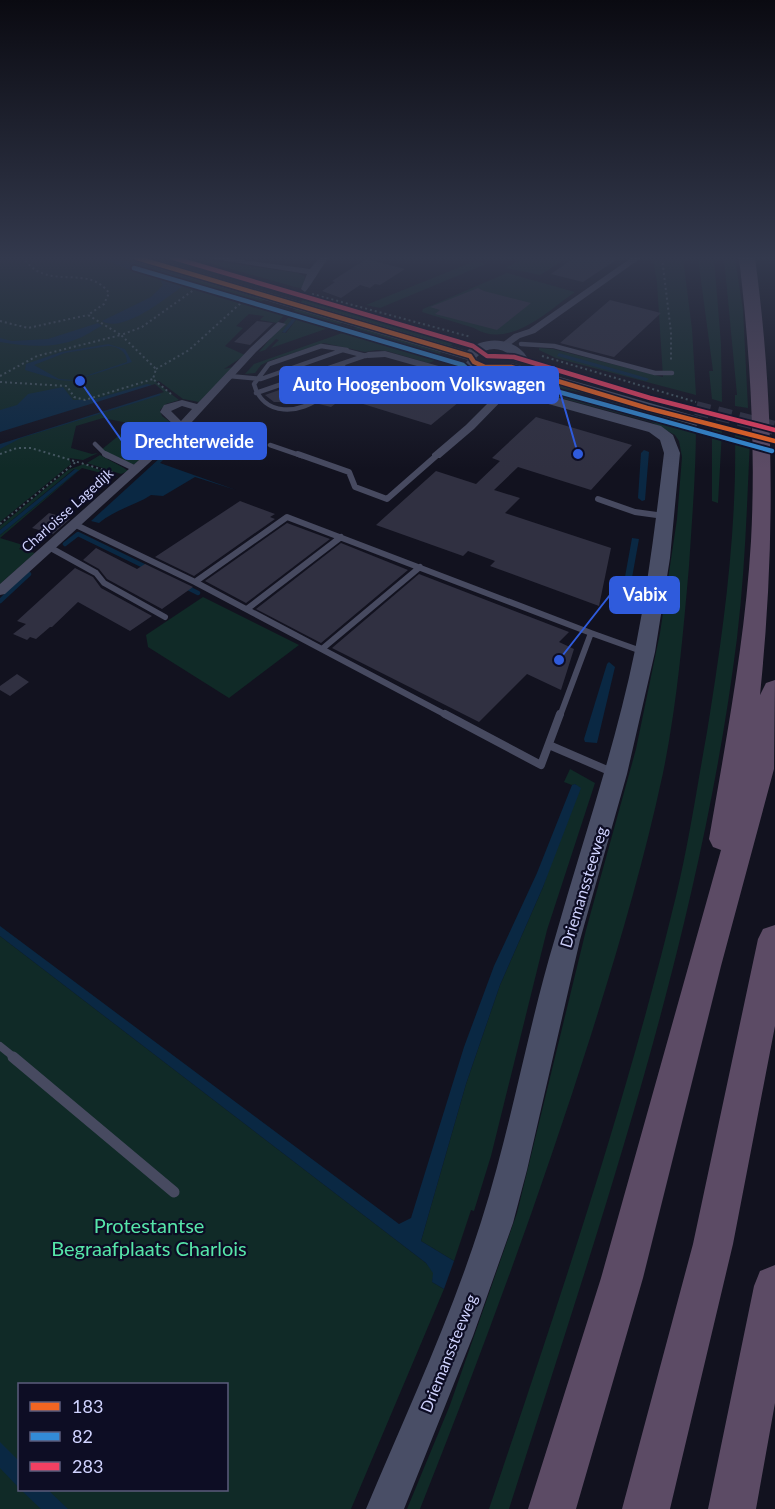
<svg xmlns="http://www.w3.org/2000/svg" width="775" height="1509" font-family="Lato,sans-serif">
	<rect width="100%" height="100%" fill="#12121f"/>
	<!-- green -->
	<path fill="#102a27" fill-rule="evenodd" d="M0,258h130l162,47 -29,-5 -2,3 29,6 -13,14 -17,-3 4,-4 -15,-2 -13,12 7,2 -18,18 20,9 -21,14 9,-2 -34,35 -16,-3 -24,-18 -3,1 23,18 -13,4 -6,6 2,6 11,8v4l-38,36 -5,1 -29,-15 32,-26 -30,-6 -27,8 -5,22 21,6 6,-1 -15,7 -14,-2 2,6 -71,58z
		M191,258l107,15 7,4 -2,10 -4,1z
		M524,258h43l-27,17 -35,-7z
		M653,258h30l9,71 4,66 -140,-37 -17,-8v-2l14,1 110,28 -6,-94z
		M698,258h16l7,86 1,58 -10,-3 -3,-28h4z
		M724,258h11l8,52 5,98 -13,-2v-11h2z
		M475,261l11,3 -106,44 -14,-3z
		M507,273l68,19c-27,19 -66,58 -101,36l-52,-16 1,-3z
		M303,300l152,42 -6,5 -149,-44z
		M297,307l50,14 -8,3 -42,-11 -15,20h4l13,-17 35,10 -63,22 8,-8 -3,-1 -11,11 -6,2z
		M362,325l79,26 -1,5 3,2 -15,5 -41,-12 -10,-1 -12,2 -41,-9 -55,18 -8,4 -6,8 -10,1 9,-10 94,-33 68,20 17,3 -2,-3 -77,-23z
		M524,374l66,20 -68,-12 126,32 3,-2 45,12c0,48 -4,95 -7,142 -6,69 -12,139 -26,207 -19,89 -45,176 -72,262 -51,161 -109,318 -171,474h-13l43,-104 67,-192 69,-283 50,-181 24,-116 17,-114 5,-62 -3,-16 -4,-6 -24,-13 -145,-39 9,-7z
		M712,429l10,2 -4,72 -6,-2z
		M735,435l15,4c-3,66 -5,133 -13,199 -37,298 -137,585 -228,871h-20c68,-202 137,-405 187,-613 13,-54 21,-109 31,-164 16,-98 30,-200 28,-297z
		M100,455l24,13 4,3 -7,3 -34,-11z
		M84,464l36,14 -38,-10 -82,70v-3l78,-64 -4,-2 -74,61v-4l68,-56z
		M0,538l23,7 -4,4 16,4 -35,31z
		M203,597l96,48 -70,53 -81,-51 -2,-12z
		M570,769l25,14 -48,147 -56,226 -17,55 -3,-1 -17,51 -33,-20 45,-157 34,-99 43,-98 33,-103 -4,1 -8,-3z
		M0,936l426,327 8,10 -2,9 12,7 -93,220h-351zM20,1384h206v106h-206z"/>
	<!-- water -->
	<path fill="#0a2843" fill-rule="evenodd" d="M99,258h17l76,21c-18,13 -68,56 -90,42l49,-24 12,-12 -3,-5 -7,-4 -18,-4z
		M301,313l134,39 -6,3 -126,-39h-4l-14,17 -3,-1 14,-18z
		M98,323l4,3c-9,4 -16,10 -25,13 -24,10 -52,7 -77,3v-4l12,3 36,-2z
		M108,344l17,5 7,13 -59,19 -15,-1 -33,-10 1,-6 35,-12zM108,346c10,0 19,6 19,16l-54,18 -14,-1 -25,-14 31,-12z
		M559,353l88,25 2,1 -3,2 -89,-25z
		M522,379l129,33 -3,3 -127,-33z
		M147,384l5,1 9,10 -140,43 -21,11v-39l17,-5 11,-11 35,-7 10,13h19z
		M183,437l2,1 -25,25 76,27 -41,-13 -32,19 -12,-1c-15,10 -35,14 -52,28l-8,-2z
		M644,450l5,2 -4,48 -3,1 -4,-3 3,-45z
		M75,469l4,1 -79,65v-5z
		M632,538l7,1 -13,72 -7,-1z
		M609,662l6,5 -18,76 -12,-1 -1,-3 23,-75z
		M575,784l6,4 -38,99 -43,98 -34,99 -45,157 33,20 -10,28 -12,-7 1,-9 -7,-10 -426,-327v-10l399,298 12,-6 53,-171 30,-81 43,-93 35,-88z
		M0,1442l19,19v27l-19,-20z
		M21,1490h27l20,19h-27z"/>
	<!-- pier -->
	<path fill="#12121f" d="M155,384l9,8 -164,52v-12z"/>
	<g fill="none" stroke-linecap="round" stroke-linejoin="round">
		<!-- stream -->
		<path stroke="#0a2843" stroke-width="4.5" d="M65,544l13,-10 70,34
			M186,587l12,6
			M0,601l29,-27"/>
	</g>
	<!-- building -->
	<path fill="#303041" d="M574,258h45l-36,24 -32,-8z
		M366,259l39,10 -25,16 -5,-1 -5,4 -10,-3 -19,13 -19,-7 13,-9 -3,-1z
		M478,288l6,3 47,12 -34,27 -62,-16 5,-4 -10,-3z
		M610,300l51,13 -47,44 -54,-14z
		M257,321l16,2 -23,22 -16,-3z
		M389,374l32,10 44,13 -34,28 -84,-26 31,-24z
		M319,376l9,6 -21,18 -15,4 -4,-2h-14l-9,-7z
		M336,388l11,7 -16,12 -12,-3z
		M536,417l96,28 -41,45 -73,-23 -24,23 26,8 -15,15 106,35 -12,58 -109,-40 5,-5 -27,-10 -5,5 -87,-31 60,-54 40,13 24,-23 -8,-3z
		M240,501l35,13 -5,3 5,2 -81,57 -39,-19z
		M49,513l21,6 -17,15 -21,-6z
		M287,523l43,16 -84,64 -41,-22z
		M341,543l67,27 -87,73 -65,-34z
		M96,548l41,21 8,-5 48,23 -31,22 -55,-30 -8,-10 -16,-9z
		M75,568l18,9 8,11 51,28 -22,15 -52,-29 -26,25h-2l-14,12 -6,-2 -3,3 -14,-6 13,-10 -9,-3z
		M419,574l150,58 -10,10 15,7 -13,41 -34,-16 -48,48 -147,-74z
		M17,674l12,8 -19,14 -10,-6v-4z"/>
	<g fill="none" stroke-linecap="round" stroke-linejoin="round">
		<!-- secondary-tunnel -->
		<path stroke="#2e2f41" stroke-width="14" stroke-dasharray="14 8" stroke-linecap="butt" d="M696,408l79,20"/>
		<!-- path -->
		<path stroke="#465963" stroke-width="2" stroke-dasharray="2 3" stroke-linecap="butt" d="M662,258l9,74v30
			M312,294l159,43
			M0,321l28,7 60,-13
			M542,356l154,46
			M156,369l33,-19 53,-48
			M0,376l37,-20 84,-21 -33,-20 16,-11 5,-11c-18,-25 -48,-9 -72,-22 -5,-3 -10,-8 -14,-13
			M0,382l67,4 7,11 11,3 68,-21
			M171,394l-18,-15 3,-10 -35,-34 21,-8 53,-38
			M0,454l17,-6h14l83,25
			M0,524l77,-63"/>
		<!-- lane-far3 -->
		<path stroke="#474a60" stroke-width="4.5" d="M521,344l33,2 101,27h17
			M344,363c-5,12 -11,23 -21,32 -22,20 -60,22 -69,-11l15,-20 52,-18 26,4
			M229,376l32,3 82,-29 23,6
			M256,393l111,-38
			M95,444l12,12
			M270,445l32,11"/>
		<!-- lane-far2 -->
		<path stroke="#474a60" stroke-width="6" d="M105,454l31,15
			M298,454l51,18 6,15 32,12 49,-43
			M598,499l37,13 29,4
			M74,524l121,58
			M49,547l47,26 8,10 61,34
			M195,582l253,134
			M195,582l92,-65 304,116 -31,83
			M247,609l94,-72
			M591,633l53,19
			M322,649l98,-82"/>
		<!-- lane-far1 -->
		<path stroke="#474a60" stroke-width="8" d="M445,714l96,51 19,-51
			M549,745l65,28
			M0,1046l15,12"/>
		<!-- lane -->
		<path stroke="#474a60" stroke-width="11" d="M13,1057l161,135"/>
		<!-- street -->
		<path fill="#474a60" fill-rule="evenodd" d="M207,258h22l81,11 9,-11h9c-5,7 -20,32 -23,34l-4,-3 6,-15z
			M631,258h10l-106,75 -15,5 -14,10 -8,-2 16,-12 15,-5z
			M278,322l8,2 -30,28 -75,82 -176,160 -5,1v-11l176,-157 -16,-15 4,-7 18,-5 15,4 53,-56zM182,406l10,3 -11,12 -10,-10z
			M385,351l82,23 1,2 -5,3 -78,-22 -17,1 -5,-3 5,-3z
			M504,387l9,2 -39,40 -34,29h-8v-4l34,-29z"/>
		<!-- secondary -->
		<path fill="#494e66" fill-rule="evenodd" d="M131,258h20l316,93c18,-17 50,-13 61,8l-2,3h-10c-10,-15 -28,-18 -40,-4l5,4 -9,12 189,52 12,9 7,18 -10,105 -15,94 -28,122 -47,166 -53,230 -14,53 -40,113 -69,173h-38c40,-95 84,-189 115,-287 30,-94 46,-191 74,-284 27,-96 60,-190 80,-288 13,-65 21,-131 29,-197l-4,-13 -11,-8 -191,-53 -2,-3 12,-16 -335,-99z
			M511,363l191,55 2,3 -8,5 -6,-2 -184,-54 -2,-3 2,-3z"/>
		<!-- highway -->
		<path fill="#5c4b65" fill-rule="evenodd" d="M739,258h16c20,146 20,291 5,437l6,-12 9,-3 -1,89 -53,197 -78,312 -67,231h-48l73,-231 120,-428 -8,-3 -4,-8c17,-99 36,-198 42,-298 5,-95 -1,-189 -12,-283z
			M775,925v101l-42,218 -63,265h-48l71,-265 65,-305 5,-10z
			M775,1265v138l-19,106h-48l46,-223 6,-15z"/>
		<defs>
			<path id="bus-1" d="M137,258l333,98 4,6 11,5h26l136,41 128,33"/>
			<path id="bus-2" d="M134,268l329,97c16,16 39,12 60,17l249,69"/>
			<path id="bus-3" d="M174,258l299,88 14,10 27,1 136,41 125,32"/>
		</defs>
		<!-- bus-1 casing -->
		<use href="#bus-1" stroke="#0d0d24" stroke-width="8"/>
		<!-- bus-2 casing -->
		<use href="#bus-2" stroke="#0d0d24" stroke-width="8"/>
		<!-- bus-3 casing -->
		<use href="#bus-3" stroke="#0d0d24" stroke-width="8"/>
		<!-- bus-1 -->
		<use href="#bus-1" stroke="#f26522" stroke-width="4.5"/>
		<!-- bus-2 -->
		<use href="#bus-2" stroke="#338bd7" stroke-width="4.5"/>
		<!-- bus-3 -->
		<use href="#bus-3" stroke="#f24062" stroke-width="4.5"/>
	</g>
	<!-- sky -->
	<linearGradient id="sky" x2="0" y2="1"><stop stop-color="#0a0a11"/><stop offset="0.55" stop-color="#33394d"/><stop offset="1" stop-color="#33394d" stop-opacity="0"/></linearGradient>
	<rect width="775" height="469" fill="url(#sky)"/>
	<g text-anchor="middle" dominant-baseline="central" stroke-width="4.5" stroke-linejoin="round" paint-order="stroke">
		<!-- far-street labels -->
		<g font-size="14" fill="#d0d3ff" stroke="#0d0d24">
			<text transform="translate(67 510) rotate(-42)">Charloisse Lagedijk</text>
		</g>
		<!-- street labels -->
		<g font-size="16" fill="#d0d3ff" stroke="#0d0d24">
			<text transform="translate(583 887) rotate(-73)">Driemanssteeweg</text>
			<text transform="translate(448 1353) rotate(-68)">Driemanssteeweg</text>
		</g>
		<!-- near-park labels -->
		<g font-size="20" fill="#56e5a9" stroke="#0d0d24">
			<text x="149" y="1225">Protestantse<tspan x="149" dy="23">Begraafplaats Charlois</tspan></text>
		</g>
	</g>
	<!-- callouts -->
	<path fill="none" stroke="#2f5bdc" stroke-width="2" d="M578 454L558 385M80 381L122 441M559 660L610 595"/>
	<g fill="#2f5bdc" stroke="#0d0d24" stroke-width="2">
		<circle cx="578" cy="454" r="6"/>
		<circle cx="80" cy="381" r="6"/>
		<circle cx="559" cy="660" r="6"/>
	</g>
	<g fill="#2f5bdc" stroke="#2f5bdc" stroke-width="2">
		<rect x="280" y="367" width="278" height="36" rx="6"/>
		<rect x="122" y="423" width="144" height="36" rx="6"/>
		<rect x="610" y="577" width="69" height="36" rx="6"/>
	</g>
	<g font-size="18" text-anchor="middle" font-weight="bold" fill="#fff">
		<text x="419" y="391">Auto Hoogenboom Volkswagen</text>
		<text x="194" y="448">Drechterweide</text>
		<text x="645" y="601">Vabix</text>
	</g>
	<!-- legend -->
	<rect x="18" y="1383" width="210" height="108" fill="#0d0d24" stroke="#5b5c7c" stroke-width="1.5"/>
	<rect x="30" y="1402" width="30" height="9" fill="#f26522" stroke="#5b5c7c" stroke-width="1.5"/>
	<text x="72" y="1413" font-size="18" fill="#d0d3ff">183</text>
	<rect x="30" y="1432" width="30" height="9" fill="#338bd7" stroke="#5b5c7c" stroke-width="1.5"/>
	<text x="72" y="1443" font-size="18" fill="#d0d3ff">82</text>
	<rect x="30" y="1462" width="30" height="9" fill="#f24062" stroke="#5b5c7c" stroke-width="1.5"/>
	<text x="72" y="1473" font-size="18" fill="#d0d3ff">283</text>
</svg>
